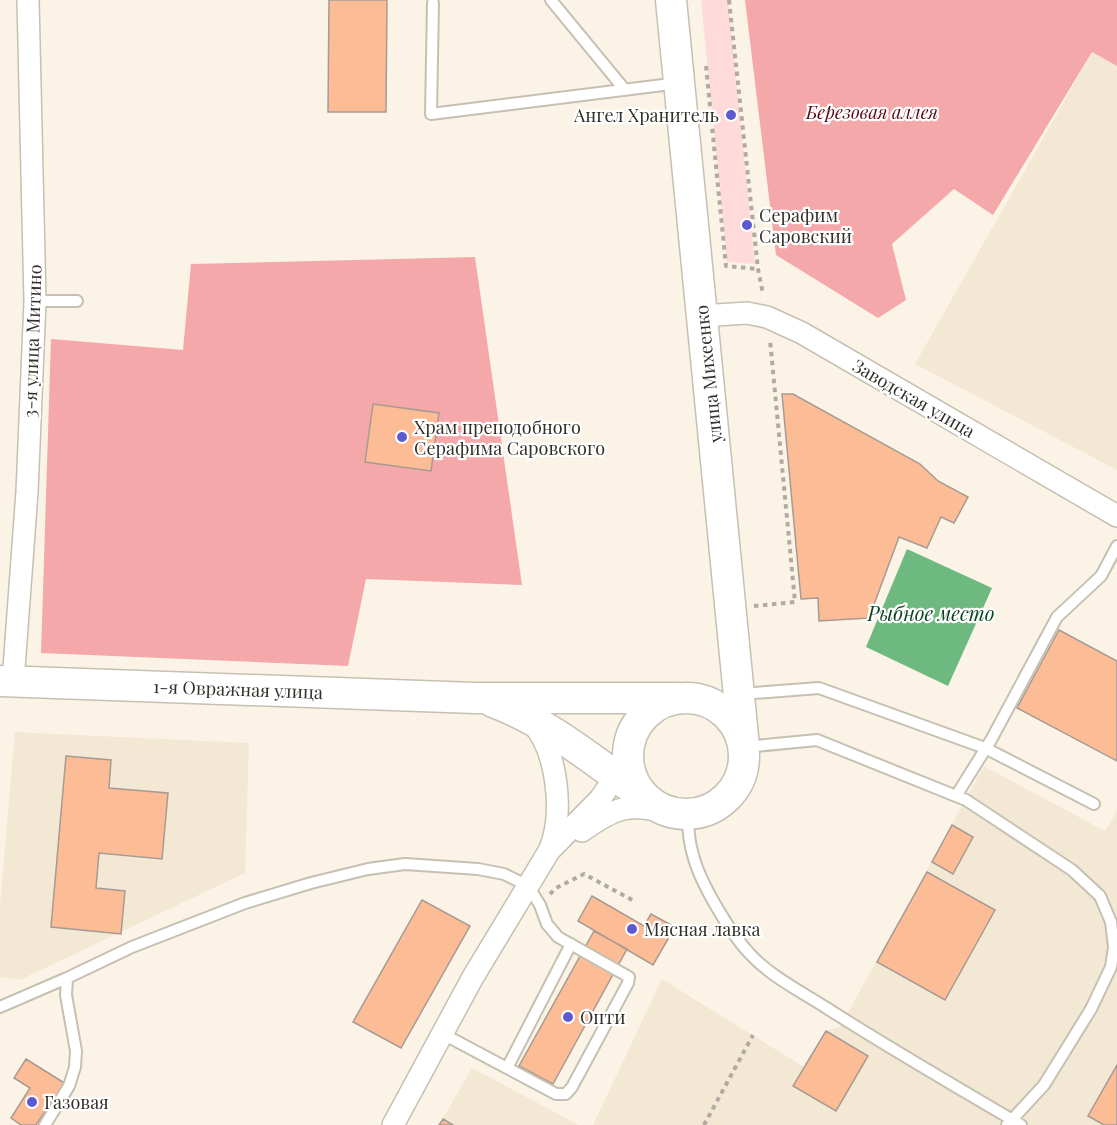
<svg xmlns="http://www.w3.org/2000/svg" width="1117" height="1125" font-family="'Playfair Display',serif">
	<rect width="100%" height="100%" fill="#fbf4e6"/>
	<!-- built -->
	<path fill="#f3e8d4" d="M1092,52l25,14v404l-202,-106z
		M15,732l234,11 -4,130 -225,107 -20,-3v-73z
		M984,766l121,65 12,-20v314h-524l69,-146 142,88 22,-36 14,-4z
		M472,1068l107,57h-140z"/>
	<!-- green -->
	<path fill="#fedbda" d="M701,0h27l27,264 -28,-2z"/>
	<!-- forest -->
	<path fill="#f4a8a9" d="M745,0h372v66l-25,-14 -99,163 -39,-26 -62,55 14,56 -28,18 -102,-63z
		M475,257l47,328 -156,-6 -18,87 -307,-13 10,-314 132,11 8,-86z"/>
	<!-- water -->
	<path fill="#6db980" d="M907,549l85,39 -44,98 -82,-39z"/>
	<!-- building -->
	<path fill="#fcbc96" stroke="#a79a92" stroke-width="1.5" d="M329,0h58l-1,112h-58z
		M782,394h11l127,70 18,17 30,16 -14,26 -13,-6 -14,31 -28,-11 -30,81 -50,3 -1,-23 -17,1z
		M373,404l66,9 -8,58 -66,-9z
		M1059,630l58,31v100l-100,-53z
		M66,756l45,4 -2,28 59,5 -6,66 -63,-6 -3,35 29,3 -4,43 -70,-7z
		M952,825l21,12 -20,37 -21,-12z
		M927,872l68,38 -50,90 -68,-38z
		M592,896l52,30 7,-12 24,13 -22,38 -75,-44z
		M422,900l48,26 -69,122 -48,-26z
		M594,931l33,18 -74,135 -34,-18z
		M826,1031l42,25 -32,55 -43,-25z
		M26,1059l48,30 -12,20 -11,-7 -15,23h-15l-10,-7 19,-30 -16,-10z
		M1117,1065v60h-13l-16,-9z
		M443,1119l10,6h-14z"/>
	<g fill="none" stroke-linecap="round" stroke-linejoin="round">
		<defs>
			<path id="lane" d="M551,0l74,90
				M433,3l-2,111 248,-31
				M35,301h42
				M741,694l78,-6 166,60 109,56
				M745,747l72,-7 139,56 35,-56 66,-123 44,-41 16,-30
				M956,796l10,4 106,70 28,26 11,26 3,25 -3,20 -20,42 -47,76 -37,40
				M688,815c0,13 1,27 5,40 7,28 37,78 57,99 20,22 50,37 75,53 64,41 130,79 196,118
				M0,1007l67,-29 65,-31 113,-44 66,-20 57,-14 37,-5 73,5 26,5 24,12 12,19 7,19 11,13 71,40 -1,6 -56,104 -6,7h-10l-113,-60
				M507,1068l64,-124
				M45,1125l24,-39 6,-19 1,-16 -10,-56 1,-17"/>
			<path id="street" d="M702,316l45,-3 20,4 35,16 315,183
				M13,682l14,-190 8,-191 -7,-301
				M531,722c27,28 33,92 19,127
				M582,831c35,-25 47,-28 89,-18
				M393,1125l80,-148 67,-111 9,-15 51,-52 16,-23 13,-33"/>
			<path id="secondary" d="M671,0l73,747
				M0,681l475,17h202
				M628 756a58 58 0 1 1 116 0a58 58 0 1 1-116 0Z
				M493,702c54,20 100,58 147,92"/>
		</defs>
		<!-- lane casing -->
		<use href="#lane" stroke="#c6c0b2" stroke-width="14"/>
		<!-- street casing -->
		<use href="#street" stroke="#c6c0b2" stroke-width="24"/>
		<!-- secondary casing -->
		<use href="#secondary" stroke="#c6c0b2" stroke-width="33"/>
		<!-- path -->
		<path stroke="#b0aaa0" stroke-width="4" stroke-dasharray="4.5 4.5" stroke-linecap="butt" d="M729,0l29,269 5,25
			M706,66l20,200 32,3
			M754,606l41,-4 -25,-262
			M550,894l6,-6 28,-14 50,27
			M704,1125l49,-90"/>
		<!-- lane -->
		<use href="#lane" stroke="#fff" stroke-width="10"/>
		<!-- street -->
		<use href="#street" stroke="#fff" stroke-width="21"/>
		<!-- secondary -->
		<use href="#secondary" stroke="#fff" stroke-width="30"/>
	</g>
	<!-- markers -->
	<g fill="#5c59d1" stroke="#fff" stroke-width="2">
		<circle cx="731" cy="115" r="6"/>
		<circle cx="747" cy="225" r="6"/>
		<circle cx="402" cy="437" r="6"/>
		<circle cx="632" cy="929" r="6"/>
		<circle cx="568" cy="1017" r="6"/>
		<circle cx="32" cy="1102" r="6"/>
	</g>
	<g text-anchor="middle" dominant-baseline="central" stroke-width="4.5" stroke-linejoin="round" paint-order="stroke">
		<!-- park labels -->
		<g font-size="18" font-style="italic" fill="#5b0617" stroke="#fff">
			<text x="872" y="112">Березовая аллея</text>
		</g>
		<!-- poi labels -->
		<g font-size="18" fill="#33302b" stroke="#fff" text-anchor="start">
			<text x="719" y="115" text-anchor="end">Ангел Хранитель</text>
			<text x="759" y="215">Серафим<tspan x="759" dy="21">Саровский</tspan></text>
			<text x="414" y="427">Храм преподобного<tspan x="414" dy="21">Серафима Саровского</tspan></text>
			<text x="644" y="929">Мясная лавка</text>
			<text x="580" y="1017">Опти</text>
			<text x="44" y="1102">Газовая</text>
		</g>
		<!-- street labels -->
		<g font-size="18" fill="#33302b" stroke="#fff">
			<text transform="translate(32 341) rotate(-88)">3-я улица Митино</text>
			<text transform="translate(708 374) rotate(-96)">улица Михеенко</text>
			<text transform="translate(914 398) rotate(30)">Заводская улица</text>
			<text transform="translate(238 689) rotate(2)">1-я Овражная улица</text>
		</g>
		<!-- water labels -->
		<g font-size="20" font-style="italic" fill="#07441f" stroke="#fff">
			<text x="931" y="612">Рыбное место</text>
		</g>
	</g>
</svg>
